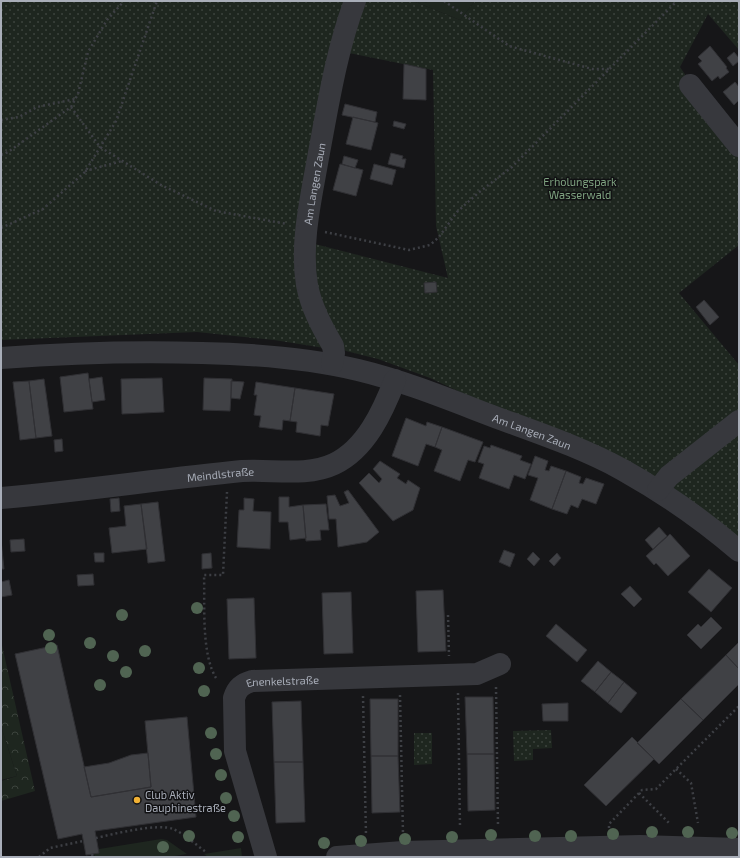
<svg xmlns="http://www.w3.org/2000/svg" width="740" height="858" font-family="'Exo 2',sans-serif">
	<defs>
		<pattern id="forest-crowns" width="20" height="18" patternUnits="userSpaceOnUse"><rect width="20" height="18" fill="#1e261f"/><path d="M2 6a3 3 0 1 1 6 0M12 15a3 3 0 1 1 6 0" fill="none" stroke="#3c433d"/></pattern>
		<pattern id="park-dots" width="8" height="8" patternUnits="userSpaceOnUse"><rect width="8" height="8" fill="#1e261f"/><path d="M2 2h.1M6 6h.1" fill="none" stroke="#3c433d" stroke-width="1.8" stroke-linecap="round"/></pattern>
	</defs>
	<rect width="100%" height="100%" fill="#161618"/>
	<!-- grass -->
	<path fill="#1e261f" d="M413,1h62l-15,19z
		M1,726l16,50 -16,4z
		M161,839l6,1 20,14 -18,3h-74l-2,-7z
		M241,848l1,9h-34l-4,-3z"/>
	<!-- forest -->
	<path fill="url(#forest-crowns)" d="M1,641l34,150 -34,10v-20l16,-5 -16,-50z"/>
	<!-- park -->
	<path fill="url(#park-dots)" d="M1,1h347l-42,204 18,143 -50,-8 -77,-8 -196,8z
		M362,1h51l47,19 15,-19h264v49l-31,-36 -28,53 59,88v90l-60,48 60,72v51l-86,66 -223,-104 -52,-19 -32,-8 -7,-4 -18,-32 -10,-72 137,35 -12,-52 -3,-156 -89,-18z
		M739,431v109l-66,-52 13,-19z
		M551,730l1,18 -19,1v11l-19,1 -1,-30z
		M414,733h18v31l-18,1z"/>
	<!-- building -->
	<path fill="#404145" stroke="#303034" d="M710,46l17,21 -1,1 3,4 -9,7 -2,-3 -6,5 -14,-17 4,-3 -4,-4z
		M734,52l5,6v3l-6,5 -6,-8z
		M404,64l22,5v31l-23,-1z
		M735,82l4,5v13l-5,5 -11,-13z
		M345,104l32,8 -2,10 -33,-7z
		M353,117l25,6 -7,27 -25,-6z
		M394,121l12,3 -2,5 -11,-3z
		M391,153l12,3 -1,3h4l-2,9 -16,-4z
		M344,156l14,4 -3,8 -13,-4z
		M340,164l23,6 -7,26 -23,-6z
		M374,164l22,6 -4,15 -22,-6z
		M436,282l1,10 -12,1 -1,-10z
		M704,300l15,17 -9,8 -14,-18z
		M88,373l5,36 -29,3 -4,-35z
		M102,377l3,23 -13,2 -3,-23z
		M162,378l2,34 -42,2 -1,-35z
		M204,378l28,1 -2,32 -27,-1z
		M44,379l8,57 -16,2 -7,-57z
		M29,381l7,57 -16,2 -7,-58z
		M231,381l13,1 -4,17 -9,-1z
		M256,382l39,6 -5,33 -7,-1 -1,10 -23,-3 2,-11 -7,-1 3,-20h-3z
		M295,388l39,6 -6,32 -7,-1 -1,11 -24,-4 1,-10 -7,-1z
		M406,418l20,8 1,-4 15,5 -7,20 -9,-3 -8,22 -26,-10z
		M442,427l41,15 -8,20 -7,-2 -8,21 -26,-10 8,-21 -7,-3z
		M62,439l1,12 -8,1 -1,-12z
		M491,445l31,11 -2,4 11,4 -6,15 -11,-4 -5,14 -30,-11 5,-14 -6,-2 6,-16 6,2z
		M535,456l13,5 -3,9 4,1 2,-5 15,5 -14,38 -22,-9 8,-22 -10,-3z
		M380,461l20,13 -3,4 9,6 2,-4 12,8 -7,22 -20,11 -34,-38 10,-10 10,10 3,-4 -9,-10z
		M566,471l15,6 -2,6 4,1 3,-6 18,6 -8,20 -14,-5 -4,9 -7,-3 -4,9 -15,-5z
		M348,490l31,42 -12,10 -29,5 -2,-28h-7l-2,-23 8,-1 5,11 9,-3 -5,-11z
		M279,497h10v10l14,-2 3,33 -16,2 -2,-18h-9z
		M119,498l1,13 -9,1 -1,-13z
		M244,498l10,1 -1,12 18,1 -1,37 -33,-2 2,-37h5z
		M158,502l7,59 -17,2 -7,-59z
		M141,504l6,45 -35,4 -3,-25 17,-2 -2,-20z
		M326,504l3,26h-9l1,10 -15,1 -3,-36z
		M659,527l8,9 -14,13 -8,-9z
		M670,534l20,22 -22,20 -12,-13 -2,2 -8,-9z
		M24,539l1,12 -14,1 -1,-12z
		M1,540l3,29h-3z
		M504,550l11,4 -5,13 -11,-5z
		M533,552l7,7 -6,7 -7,-7z
		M94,553h10v9h-9z
		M211,553l1,15 -10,1v-15z
		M557,553l4,5 -7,8 -5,-5z
		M709,569l23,19 -21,24 -23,-20z
		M93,574l1,11 -16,1 -1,-11z
		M9,580l3,15 -11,2v-15z
		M630,586l12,13 -8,8 -13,-13z
		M443,590l3,61 -28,1 -2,-61z
		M351,592l2,61 -29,1 -2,-61z
		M254,598l2,60 -27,1 -2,-60z
		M711,617l11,11 -21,21 -14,-14 11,-11 3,3z
		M556,624l31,26 -10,12 -31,-26z
		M739,642v27l-13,-14z
		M57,645l34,152 60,-10 -6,-66 42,-4 9,100 -101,14 4,22 -13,2 -4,-21 -24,5 -43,-185z
		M726,655l13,14v15l-36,36 -22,-21z
		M598,661l13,11 -16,20 -14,-11z
		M611,672l13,10 -16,21 -13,-11z
		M624,682l13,11 -16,20 -13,-10z
		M465,697h28l1,57h-27z
		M370,699h28v57h-27z
		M681,699l22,21 -44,44 -22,-21z
		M301,701l2,61h-29l-2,-60z
		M568,703v18h-25l-1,-17z
		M632,737l22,22 -48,47 -22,-21z
		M148,753l3,34 -60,10 -7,-30 25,-4 22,-8z
		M467,754h27l1,56 -27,1z
		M371,756h27l2,56 -28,1z
		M274,762h29l2,60 -29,1z"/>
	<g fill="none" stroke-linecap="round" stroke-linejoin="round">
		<!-- path -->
		<path stroke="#3d3f44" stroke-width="2.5" stroke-dasharray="2 3" stroke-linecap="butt" d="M444,1l65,45 83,23h17
			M71,107l29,40 61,38 55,26 71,13
			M1,120l18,-3 18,-10 38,-8
			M1,155l7,-3 63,-45 7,-13 10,-42 19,-32 17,-19
			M85,171l37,-10
			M1,228l42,-19 42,-37 31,-51 41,-120
			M325,232l84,18 21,-5 9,-8 18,-25 21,-19 34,-26 165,-166
			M448,615l1,41
			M216,678c-15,-25 -11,-73 -12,-103h19l4,-83
			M496,687l2,139
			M458,693l2,134
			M400,695l3,139
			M363,696l3,139
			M676,769l15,14 7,40
			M639,793l30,30
			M609,828v-4l33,-34 14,-1 83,-83
			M96,838c17,-4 62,-15 77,-9 12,5 23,16 33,23
			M92,854l1,3
			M39,857l11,-9 33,-7"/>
		<!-- minor -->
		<g stroke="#37383d" stroke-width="22">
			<path d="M690,85l49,61"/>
			<path id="s1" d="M1,358c67,-5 133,-7 201,-5 52,1 105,5 156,17 50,12 97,32 145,50 41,15 82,29 120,50 41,23 80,50 116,81"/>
			<path id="s2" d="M332,364l2,-11 -1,-7c-11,-19 -22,-39 -26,-61 -7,-41 4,-86 11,-127 10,-53 18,-106 37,-157"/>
			<path d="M658,490l11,-14 70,-55"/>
			<path id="s3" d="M1,498c80,-7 160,-19 241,-27 29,-2 65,6 92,-7 32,-15 49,-53 61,-84"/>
			<path id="s4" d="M266,857l-31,-106 -1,-53c3,-10 8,-14 18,-17l225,-7 23,-10"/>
			<path d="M337,857l66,-5 237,-6 99,3"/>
		</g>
	</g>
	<!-- trees -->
	<g fill="#506452">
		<circle cx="197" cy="608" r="6"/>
		<circle cx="122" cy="615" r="6"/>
		<circle cx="49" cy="635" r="6"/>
		<circle cx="90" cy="643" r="6"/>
		<circle cx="51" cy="648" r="6"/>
		<circle cx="145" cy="651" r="6"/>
		<circle cx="113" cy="656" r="6"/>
		<circle cx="199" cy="668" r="6"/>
		<circle cx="126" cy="672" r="6"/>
		<circle cx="100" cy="685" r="6"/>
		<circle cx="204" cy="691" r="6"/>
		<circle cx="211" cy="733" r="6"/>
		<circle cx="216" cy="754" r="6"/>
		<circle cx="221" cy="775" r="6"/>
		<circle cx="226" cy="798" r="6"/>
		<circle cx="234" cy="816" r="6"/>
		<circle cx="652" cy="832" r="6"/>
		<circle cx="688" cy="832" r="6"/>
		<circle cx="732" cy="833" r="6"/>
		<circle cx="613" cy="834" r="6"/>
		<circle cx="491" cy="835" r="6"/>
		<circle cx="189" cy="836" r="6"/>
		<circle cx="535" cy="836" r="6"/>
		<circle cx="571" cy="836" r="6"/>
		<circle cx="238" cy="837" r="6"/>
		<circle cx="452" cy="837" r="6"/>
		<circle cx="405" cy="839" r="6"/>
		<circle cx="361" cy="841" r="6"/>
		<circle cx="324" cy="843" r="6"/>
		<circle cx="163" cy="847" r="6"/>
	</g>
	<!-- markers -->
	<circle fill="#f2b134" stroke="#111113" stroke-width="1.5" cx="137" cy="800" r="4"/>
	<g text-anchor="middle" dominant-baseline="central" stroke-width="3" stroke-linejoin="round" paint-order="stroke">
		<!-- park labels -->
		<g font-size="11" fill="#7fa381" stroke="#111113">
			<text x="580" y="181">Erholungspark<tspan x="580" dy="13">Wasserwald</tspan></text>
		</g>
		<!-- street labels -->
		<g font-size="11" fill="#a8adb8" stroke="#111113">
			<text stroke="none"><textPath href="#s2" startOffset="187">Am Langen Zaun</textPath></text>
			<text stroke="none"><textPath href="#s1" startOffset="543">Am Langen Zaun</textPath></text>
			<text stroke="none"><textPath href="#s3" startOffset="221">Meindlstraße</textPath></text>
			<text stroke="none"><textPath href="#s4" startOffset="220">Enenkelstraße</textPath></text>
		</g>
		<!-- poi labels -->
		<g font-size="11" fill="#a8adb8" stroke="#111113" text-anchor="start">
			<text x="145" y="794">Club Aktiv<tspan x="145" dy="13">Dauphinestraße</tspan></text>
		</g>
	</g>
	<!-- border -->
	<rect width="740" height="858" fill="none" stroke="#a8adb8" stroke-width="4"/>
</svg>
